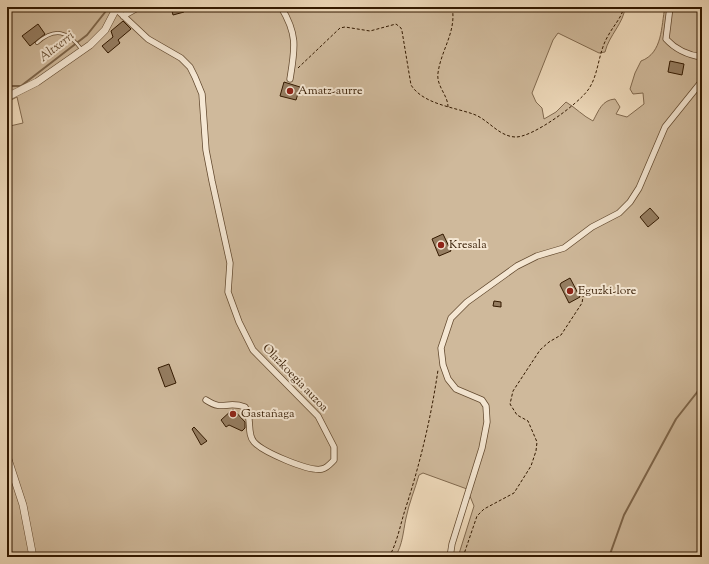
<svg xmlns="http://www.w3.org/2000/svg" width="709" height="564" font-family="'Sorts Mill Goudy',serif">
	<rect width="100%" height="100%" fill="#efdabb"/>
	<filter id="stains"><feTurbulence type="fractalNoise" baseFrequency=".005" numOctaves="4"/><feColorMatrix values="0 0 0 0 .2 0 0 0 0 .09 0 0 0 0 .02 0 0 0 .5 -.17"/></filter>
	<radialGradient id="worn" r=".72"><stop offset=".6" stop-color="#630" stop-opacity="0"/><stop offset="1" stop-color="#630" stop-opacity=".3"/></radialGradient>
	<!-- green -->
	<path fill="#cfb99b" stroke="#81694e" d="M7,7h618c-1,16 -16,28 -20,45l-6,1 -41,-20 -5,7 -21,53 4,9 6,6 2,11 12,-7 10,-10c10,6 17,14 27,19 6,-11 9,-21 22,-22l5,8 -4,7 11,3 17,-13 -1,-11 -10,1 -3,-5 5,-16 6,-12c22,-8 20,-35 24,-54h37v550h-244l16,-51 -7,-17 -44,-16 -4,2c-4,14 -10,28 -13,43 -3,14 -3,26 -11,39h-388v-440l3,9 13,-3 -6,-26 -10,5z"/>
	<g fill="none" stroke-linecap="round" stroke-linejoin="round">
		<!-- stream -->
		<path stroke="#7d654a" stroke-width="2" d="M7,86h14l66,-51 19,-24 2,-4
			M609,557l15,-42 52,-96 26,-33"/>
	</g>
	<!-- building -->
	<path fill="#957d61" stroke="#331900" d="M171,7h12l1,5 -11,3z
		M123,21l8,8 -13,11 2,3 -12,10 -6,-7 11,-9 -2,-6z
		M38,24l7,10 -15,12 -8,-10z
		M670,61l14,3 -2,11 -14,-3z
		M284,82l16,5 -4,13 -16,-4z
		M650,208l9,10 -11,9 -8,-10z
		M443,234l8,17 -12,5 -7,-17z
		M570,278l10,19 -11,6 -9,-18 1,-2z
		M494,301l7,1v5l-8,-1z
		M169,364l7,19 -11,4 -7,-19z
		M233,409l12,13v6l-3,3 -13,-6 -3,2 -5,-7z
		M194,427l13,14 -6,4 -9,-16z"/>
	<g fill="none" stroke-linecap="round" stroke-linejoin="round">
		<defs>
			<path id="service" d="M37,43c18,-16 31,-12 45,7"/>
			<path id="minor" d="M281,7c17,28 14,41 9,72
				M670,7l-4,32c10,11 21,16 36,18
				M116,9l32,30 33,19 9,9 5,10 7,17 4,56 6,31 18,82 -2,29 11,30 14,28 65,66 16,31v13c-3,3 -7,8 -12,9 -13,3 -59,-17 -68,-27 -8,-9 -1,-23 -9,-35 -19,-7 -21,5 -39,-7
				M123,16l16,-9
				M450,557l2,-13 30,-96 5,-26 -1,-16 -4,-6 -26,-11 -8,-10 -5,-14 -2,-17 10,-30 16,-16 50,-36 20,-10 27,-8 28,-21 27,-14 11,-11 9,-14 26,-61 37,-46"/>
			<path id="tertiary" d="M7,97l30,-15 53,-37 15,-15 12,-23
				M7,456l16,49 10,52"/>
		</defs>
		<!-- service casing -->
		<use href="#service" stroke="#62492f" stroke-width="4"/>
		<!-- minor casing -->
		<use href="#minor" stroke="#62492f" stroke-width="7"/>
		<!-- tertiary casing -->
		<use href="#tertiary" stroke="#62492f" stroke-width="8"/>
		<!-- path -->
		<path stroke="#331900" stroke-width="1" stroke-dasharray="3 2" stroke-linecap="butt" d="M298,68l42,-40 5,-1 25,4 26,-7 5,4 1,3 9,54c12,19 42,22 62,29 15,5 25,22 42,23 17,1 63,-33 73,-47 11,-15 10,-38 20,-54 5,-10 13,-17 16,-29
			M448,107c0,-12 -12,-21 -10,-34 3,-23 19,-42 14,-66
			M389,557c8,-14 11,-31 16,-47 15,-46 26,-92 33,-140
			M463,557l14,-41 7,-7 30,-16 17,-27 5,-15 1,-9 -9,-21 -11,-6 -7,-11 3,-13 27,-41 9,-8 12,-7 21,-32 2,-12"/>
		<!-- service -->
		<use href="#service" stroke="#f5e7d3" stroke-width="2.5"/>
		<!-- minor -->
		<use href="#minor" stroke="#f5e7d3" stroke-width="5.5"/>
		<!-- tertiary -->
		<use href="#tertiary" stroke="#f5e7d3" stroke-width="7"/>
	</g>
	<!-- markers -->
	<g fill="#8f2418" stroke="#f5e7d3" stroke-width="1.5">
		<circle cx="290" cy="91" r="4"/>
		<circle cx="441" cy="245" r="4"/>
		<circle cx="570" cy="291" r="4"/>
		<circle cx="233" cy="414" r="4"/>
	</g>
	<g text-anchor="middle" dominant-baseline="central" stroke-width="4" stroke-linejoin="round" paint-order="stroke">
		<!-- poi labels -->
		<g font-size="12" fill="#331900" stroke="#f5e7d3" text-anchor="start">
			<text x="298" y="91">Amatz-aurre</text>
			<text x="449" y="245">Kresala</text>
			<text x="578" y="291">Eguzki-lore</text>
			<text x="241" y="414">Gastañaga</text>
		</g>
		<!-- street labels -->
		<g font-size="12" fill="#331900" stroke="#f5e7d3">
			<text transform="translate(295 378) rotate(46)">Olazkoegia auzoa</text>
		</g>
		<!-- water labels -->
		<g font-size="13" font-style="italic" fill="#654c31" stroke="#f5e7d3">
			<text transform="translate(57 47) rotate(-38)">Altxerri</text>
		</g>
	</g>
	<!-- margin -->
	<rect width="709" height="564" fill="none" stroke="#efdabb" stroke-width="24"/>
	<rect x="8" y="8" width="693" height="548" fill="none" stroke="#331900" stroke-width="2"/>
	<rect x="12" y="12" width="685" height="540" fill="none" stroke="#331900"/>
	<rect width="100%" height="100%" filter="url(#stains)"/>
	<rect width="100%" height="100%" fill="url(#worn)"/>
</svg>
